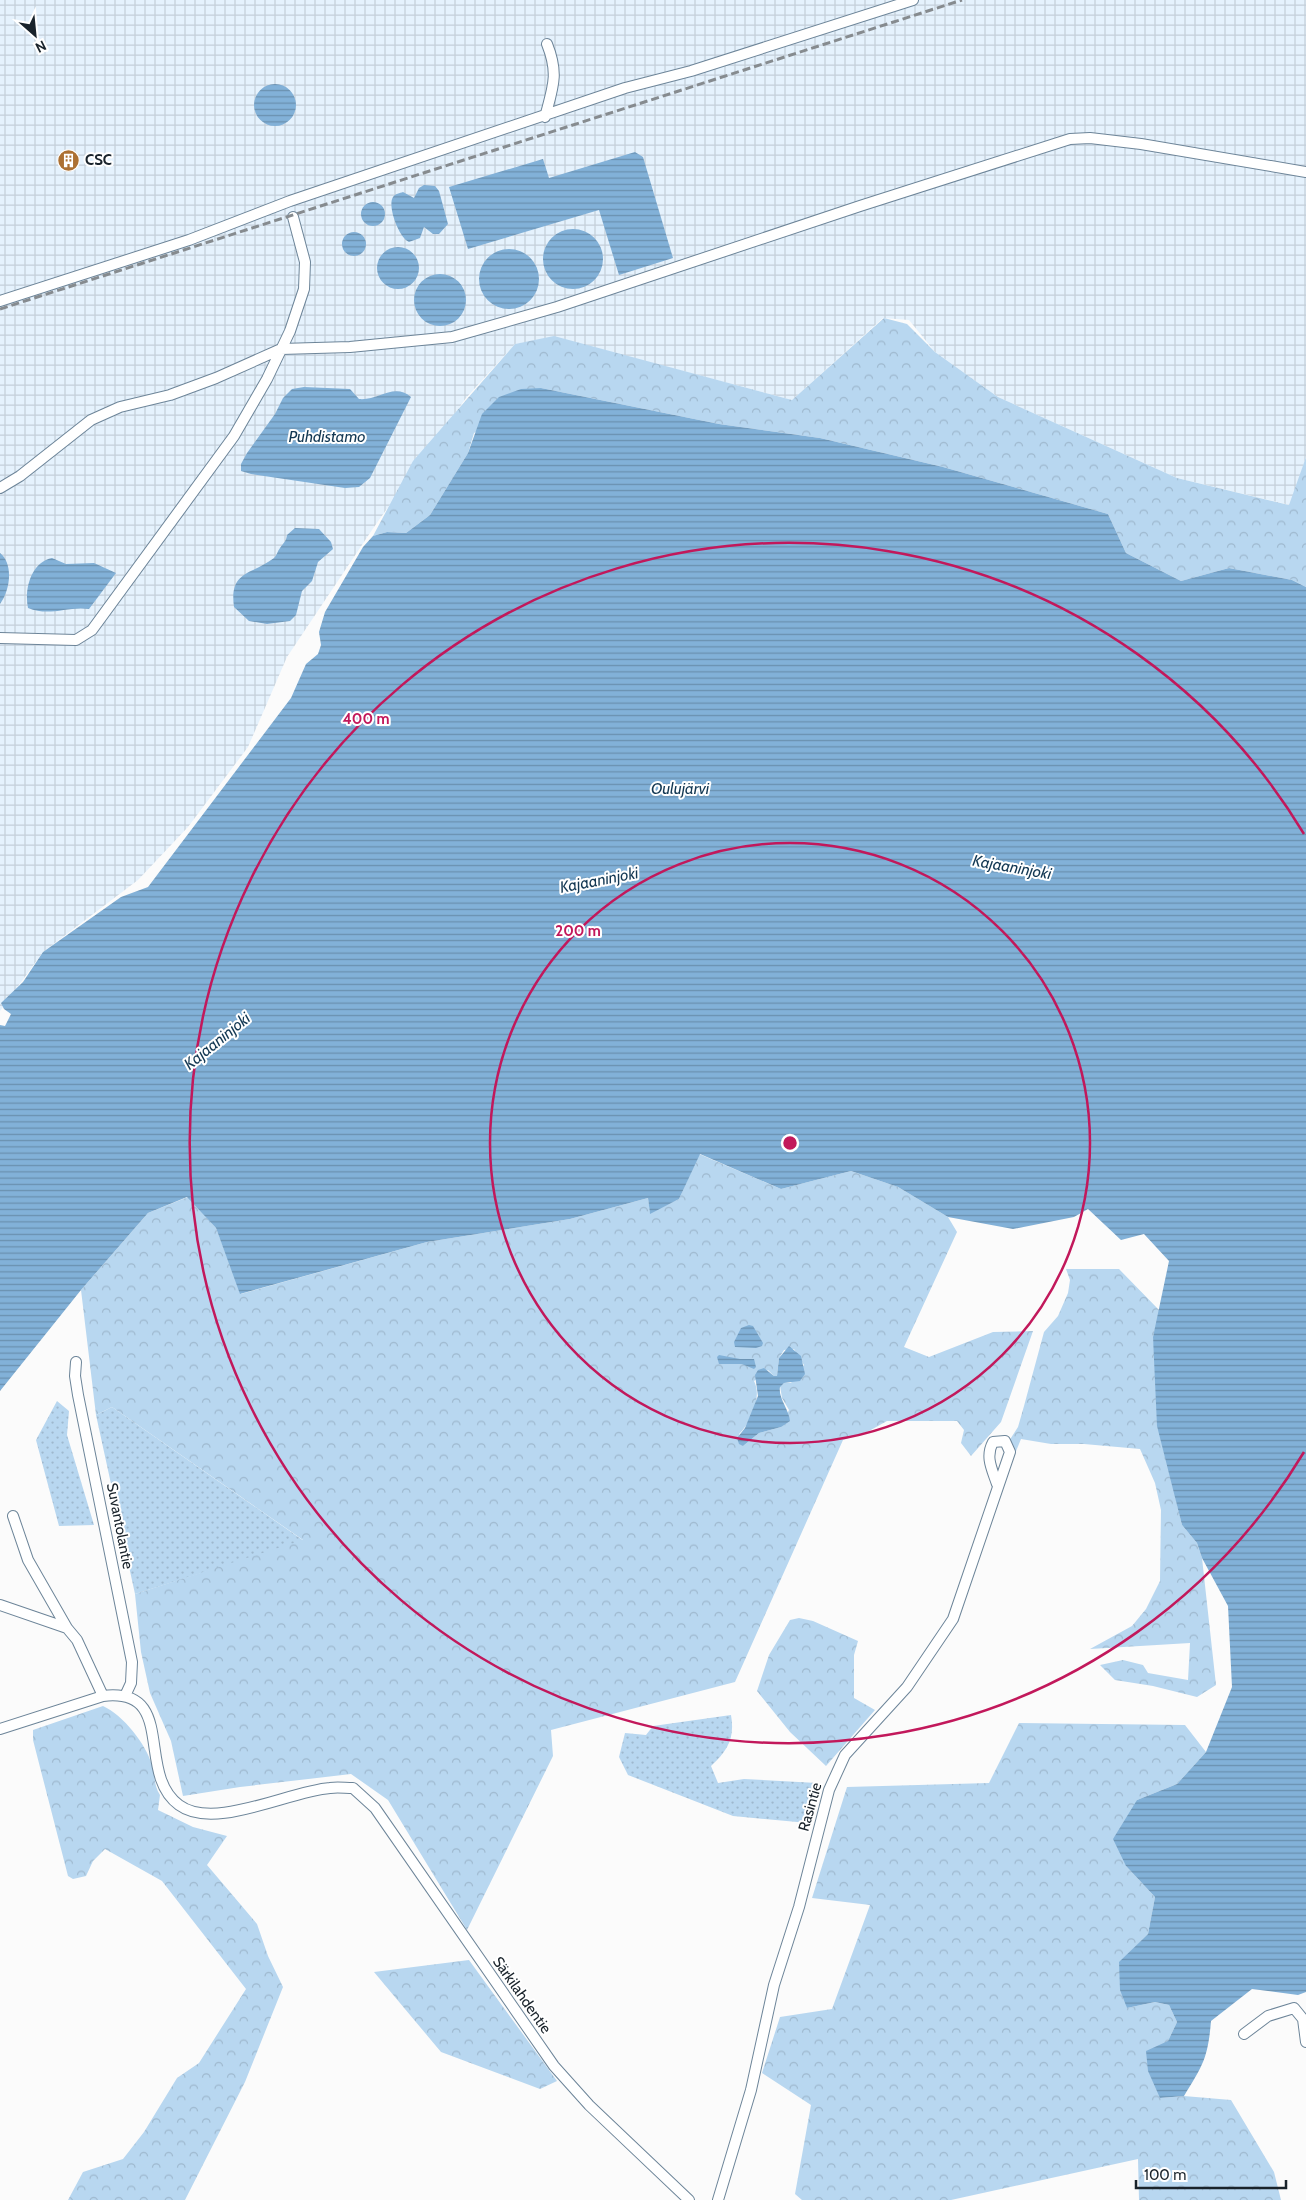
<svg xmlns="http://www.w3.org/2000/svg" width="1306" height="2200" font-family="Cabin,sans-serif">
	<defs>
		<pattern id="industrial-grid" width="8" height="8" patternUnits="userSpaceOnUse" patternTransform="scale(1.25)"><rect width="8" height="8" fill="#e5f2fd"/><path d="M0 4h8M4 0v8" fill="none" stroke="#c4cfd9"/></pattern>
		<pattern id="grass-dots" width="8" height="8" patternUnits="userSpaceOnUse" patternTransform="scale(1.25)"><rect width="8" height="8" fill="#b8d7f0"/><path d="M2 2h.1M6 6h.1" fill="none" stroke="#9eb8ce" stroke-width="1.8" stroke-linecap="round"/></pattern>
		<pattern id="forest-crowns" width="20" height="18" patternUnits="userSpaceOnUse" patternTransform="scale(1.25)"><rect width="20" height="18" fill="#b8d7f0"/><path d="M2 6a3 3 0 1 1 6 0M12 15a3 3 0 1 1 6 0" fill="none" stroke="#9eb8ce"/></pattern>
		<pattern id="water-rules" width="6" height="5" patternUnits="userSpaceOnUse" patternTransform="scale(1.25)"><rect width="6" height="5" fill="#82b1d8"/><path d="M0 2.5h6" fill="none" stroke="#6a90af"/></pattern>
	</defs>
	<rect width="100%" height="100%" fill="#fbfbfb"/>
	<!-- industrial -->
	<path fill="url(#industrial-grid)" d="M0,0h1306v457l-16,48 -113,-27 -179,-81 -63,-45 -26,-32 -26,-2 -91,82 -238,-63 -39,7 -49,54 -92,129 -87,130 -39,90 -60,80 -50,53 -95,72 -43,59z"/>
	<!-- grass -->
	<path fill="url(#grass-dots)" d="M57,1401l12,10 -2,24 27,90 -35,1 -23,-86z
		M112,1407l192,134 -169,53 -39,-179z
		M731,1715c4,23 -3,35 -20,51l7,17 26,-4 73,4 -13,33 4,7 -75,-7 -105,-41 -9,-18 6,-24 21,2 7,-9z"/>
	<!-- forest -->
	<path fill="url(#forest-crowns)" fill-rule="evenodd" d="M884,318l23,6 28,28 63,45 179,81 112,27 17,-48v130l-14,-7 -63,-12 -48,13 -55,-28 -18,-39 -165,-47 -123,-29 -101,-14 -178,-36 -67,45 -6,20 -38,62 -24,18 -19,-1 -14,4 40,-75 102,-117 39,-8 238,64z
		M699,1154l82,35 70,-18 47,16 50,30 9,15 -53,115 25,10 64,-25 40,-1 -32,91 -30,34 -10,-13 3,-13 -7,-9h-70l-18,10 -26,9 -108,242 -184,48 2,26 -86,174 -79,-130 -37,-26 -111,13 -57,9 -12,-55 -21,-48 -9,-41 -6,-58 168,-54 -191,-133 -16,8 -15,-125 67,-77 40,-16 28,31 25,66 186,-52 143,-23 78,-21 2,15 29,-14zM794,1349l10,16 -13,18h-7l-4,3 2,12 7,12 -8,17 -22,6 -16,13 -4,-12c13,-12 23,-38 15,-53l14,-11 6,6h3l2,-18 5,-8z
		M1066,1269h53l41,42 -7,26 23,163 6,25 15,18 5,15 14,127 -19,12 -44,-11 -38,-6 -15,-15 23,-5 20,5 5,8 40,7 2,-37 -100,6 42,-23 14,-17 14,-28 1,-71 -6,-27 -15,-34 -56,-5h-33l-30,-5 -9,22 -3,-20 9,-14 6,-21 20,-74 14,-16 10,-23 2,-13z
		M799,1618l14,3 45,20 -4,14v43l21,12 -49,56 -36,-34 -33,-41 12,-36 21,-35z
		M103,1706c20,9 43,38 49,59 3,11 2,21 8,30l-2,15 35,17 34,9 -20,29 50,59 11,32 15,31 -38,95 -60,118h-117l15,-28 40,-13 21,-27 33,-54 22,-15 47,-74 -84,-108 -57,-32 -12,12 -7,15 -13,3 -5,-3 -35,-136v-10z
		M1019,1723l166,2 21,27 -29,32 -40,16 -11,66 29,31 -7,37 -29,29 8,45 28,-6 14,3 8,17 -9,19 -8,57 24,-2 47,4 43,72 7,28h-142l-1,-41 -187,41h-149l-7,-6 16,-89 -49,-32 18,-56 52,-8 38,-104 -58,-7 35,-111 142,-4z
		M469,1960l88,121 -17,8 -99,-37 -67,-80z"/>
	<!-- water -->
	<path fill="url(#water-rules)" d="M254 105a21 21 0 1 1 42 0a21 21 0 1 1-42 0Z
		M635,152l8,5 30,101 -54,17 -20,-65 -131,39 -19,-62 94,-28 6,19z
		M424,185l11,1 4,5 9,33 -9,10h-6l-9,-7 -4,11 -11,4c-10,-4 -22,-36 -16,-45 2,-3 7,-4 10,-5l11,6 5,-10z
		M361 214a12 12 0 1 1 24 0a12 12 0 1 1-24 0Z
		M543 259a30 30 0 1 1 60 0a30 30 0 1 1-60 0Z
		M342 244a12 12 0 1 1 24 0a12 12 0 1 1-24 0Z
		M377 268a21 21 0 1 1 42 0a21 21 0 1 1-42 0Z
		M479 279a30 30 0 1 1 60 0a30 30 0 1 1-60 0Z
		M414 300a26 26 0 1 1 52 0a26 26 0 1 1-52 0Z
		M304,387l46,2 9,10c19,2 35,-17 52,-2l-41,81 -11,9 -14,1 -94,-14 -10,-3v-7l6,-11 28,-39 8,-16 9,-9z
		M541,388l178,36 101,14 123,29 165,47 18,39 55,28 48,-13 63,12 14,7v1405l-8,3 -46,-6 -41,32c-3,37 -8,44 -27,75l-24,2 -12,-27 -2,-20 22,-10 9,-19 -8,-17 -14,-3 -28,6 -7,-18 -1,-28 29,-28 7,-37 -29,-31 -13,-27 24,-39 40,-16 29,-32 26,-65 -4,-81 -26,-48 -5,-15 -15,-18 -25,-99 -4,-89 16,-76 -25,-27 -23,6 -33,-31 -14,8 -61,12 -65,-12 -50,-30 -47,-16 -70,18 -81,-35 -21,45 -29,15 -2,-16 -78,21 -143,23 -187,52 -24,-66 -29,-31 -39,16 -67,77 -81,101v-366l5,1 6,-12 -7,-5 -3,-6 22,-21 20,-30 78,-55 27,-10 143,-189 15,-34 12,-10 3,-9 -2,-13 6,-20 38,-65 10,-11 14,-4 19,1 24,-18 38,-62 14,-39 17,-17 22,-8z
		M295,528l24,1 12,13 2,7 -15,13 -6,19 -10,10 -6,24 -6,6 -23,3 -18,-3 -15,-14c-5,-37 18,-32 40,-49 3,-3 3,-6 6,-10 4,-6 6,-6 7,-13z
		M0,553c14,11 10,38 0,51z
		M52,558l14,6 28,-1 22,10 -27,36c-22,-3 -39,8 -61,-1 -4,-18 3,-46 24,-50z
		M749,1325l4,1 10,17 -1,3 -6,2 -21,-1 -1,-5 7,-14z
		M789,1346l12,10 4,18 -5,7 -16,2 -4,4c-2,11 9,22 10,34l-9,6 -22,6 -16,13 -4,-2 -2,-6 8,-10 13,-32 -3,-21 3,-5 6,-2 10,8h3l2,-18z
		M719,1355l21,4h14l2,8 -2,2 -12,-5h-23l-2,-7z"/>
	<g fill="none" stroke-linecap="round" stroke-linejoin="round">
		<defs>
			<path id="minor" d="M545,117c8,-30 14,-43 2,-73
				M0,301l189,-61 101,-39 335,-113 66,-17 222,-71
				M0,488l20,-12 71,-56 29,-13 50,-12 46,-17 65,-29 69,-2 102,-10 105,-30 303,-101 210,-67 20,-1 51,6 165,28
				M0,638l76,2 16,-10 142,-194 33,-57 23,-48 14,-42 1,-27 -12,-45
				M76,1362l-1,14 3,19 54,267 -1,21 -6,13
				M13,1516l15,44 39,68
				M0,1605l67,23 10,12 26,56
				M0,1729l103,-33c75,-9 32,77 76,109 35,26 110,-14 151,-17 7,-1 15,0 23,0l22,20 179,258 35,39 100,95
				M1244,2034l24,-18 26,-8 9,11 3,23
				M718,2200l33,-110 23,-105 25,-78 30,-117 16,-35 62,-68 46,-68 57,-167 -5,-11 -12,1c-8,15 -1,27 4,42"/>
		</defs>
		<!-- minor casing -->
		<use href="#minor" stroke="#6d8599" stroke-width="12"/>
		<!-- minor -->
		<use href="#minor" stroke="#fff" stroke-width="10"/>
		<!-- rail -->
		<path stroke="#868b8f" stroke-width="3" stroke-dasharray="8 4" stroke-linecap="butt" d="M0,309l962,-309"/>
	</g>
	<!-- distance rings -->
	<g fill="none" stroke="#c2185b" stroke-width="2.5">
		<circle cx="790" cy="1143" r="300"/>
		<path d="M1304 1452A600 600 0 1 1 1304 834"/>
	</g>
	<!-- icons -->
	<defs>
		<symbol id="building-disc" viewBox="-11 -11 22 22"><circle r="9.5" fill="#ac7032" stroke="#fff"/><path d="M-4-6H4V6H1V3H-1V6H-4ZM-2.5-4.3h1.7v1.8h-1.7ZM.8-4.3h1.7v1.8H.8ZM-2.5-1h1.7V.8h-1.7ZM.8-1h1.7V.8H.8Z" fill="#fff"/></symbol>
	</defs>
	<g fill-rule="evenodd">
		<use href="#building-disc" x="56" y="148" width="25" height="25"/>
	</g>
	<g text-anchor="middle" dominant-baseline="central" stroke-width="4" stroke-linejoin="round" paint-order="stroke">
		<!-- poi labels -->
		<g font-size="15" font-weight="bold" fill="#19232b" stroke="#fff" text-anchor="start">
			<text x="85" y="160">CSC</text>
		</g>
		<!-- street labels -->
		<g font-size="15" fill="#19232b" stroke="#fff">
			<text transform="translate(120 1526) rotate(79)">Suvantolantie</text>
			<text transform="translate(810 1807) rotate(-74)">Rasintie</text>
			<text transform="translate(522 1995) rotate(55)">Särkilahdentie</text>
		</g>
		<!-- water labels -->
		<g font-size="16" font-style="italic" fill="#133853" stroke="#fff">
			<text x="327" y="436">Puhdistamo</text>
			<text x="680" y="788">Oulujärvi</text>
			<text transform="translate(1012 867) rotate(10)">Kajaaninjoki</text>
			<text transform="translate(599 880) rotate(-11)">Kajaaninjoki</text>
			<text transform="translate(217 1041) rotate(-39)">Kajaaninjoki</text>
		</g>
	</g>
	<circle cx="790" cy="1143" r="8" fill="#c2185b" stroke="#fff" stroke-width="2.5"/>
	<g font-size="15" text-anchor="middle" font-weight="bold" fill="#c2185b" stroke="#fff" stroke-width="4" stroke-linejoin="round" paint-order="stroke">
		<text x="366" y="724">400 m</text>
		<text x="578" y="936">200 m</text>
	</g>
	<!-- north arrow -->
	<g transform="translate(35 35) rotate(153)" stroke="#ffffff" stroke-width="4" paint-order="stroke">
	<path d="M0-4L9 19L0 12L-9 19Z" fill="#19232b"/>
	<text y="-8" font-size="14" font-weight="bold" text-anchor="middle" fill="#19232b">N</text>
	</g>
	<!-- scale -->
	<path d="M1136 2180v8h150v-8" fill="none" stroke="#19232b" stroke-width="2.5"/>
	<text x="1144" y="2180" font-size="15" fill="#19232b" stroke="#ffffff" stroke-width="4" paint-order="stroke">100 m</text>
</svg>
